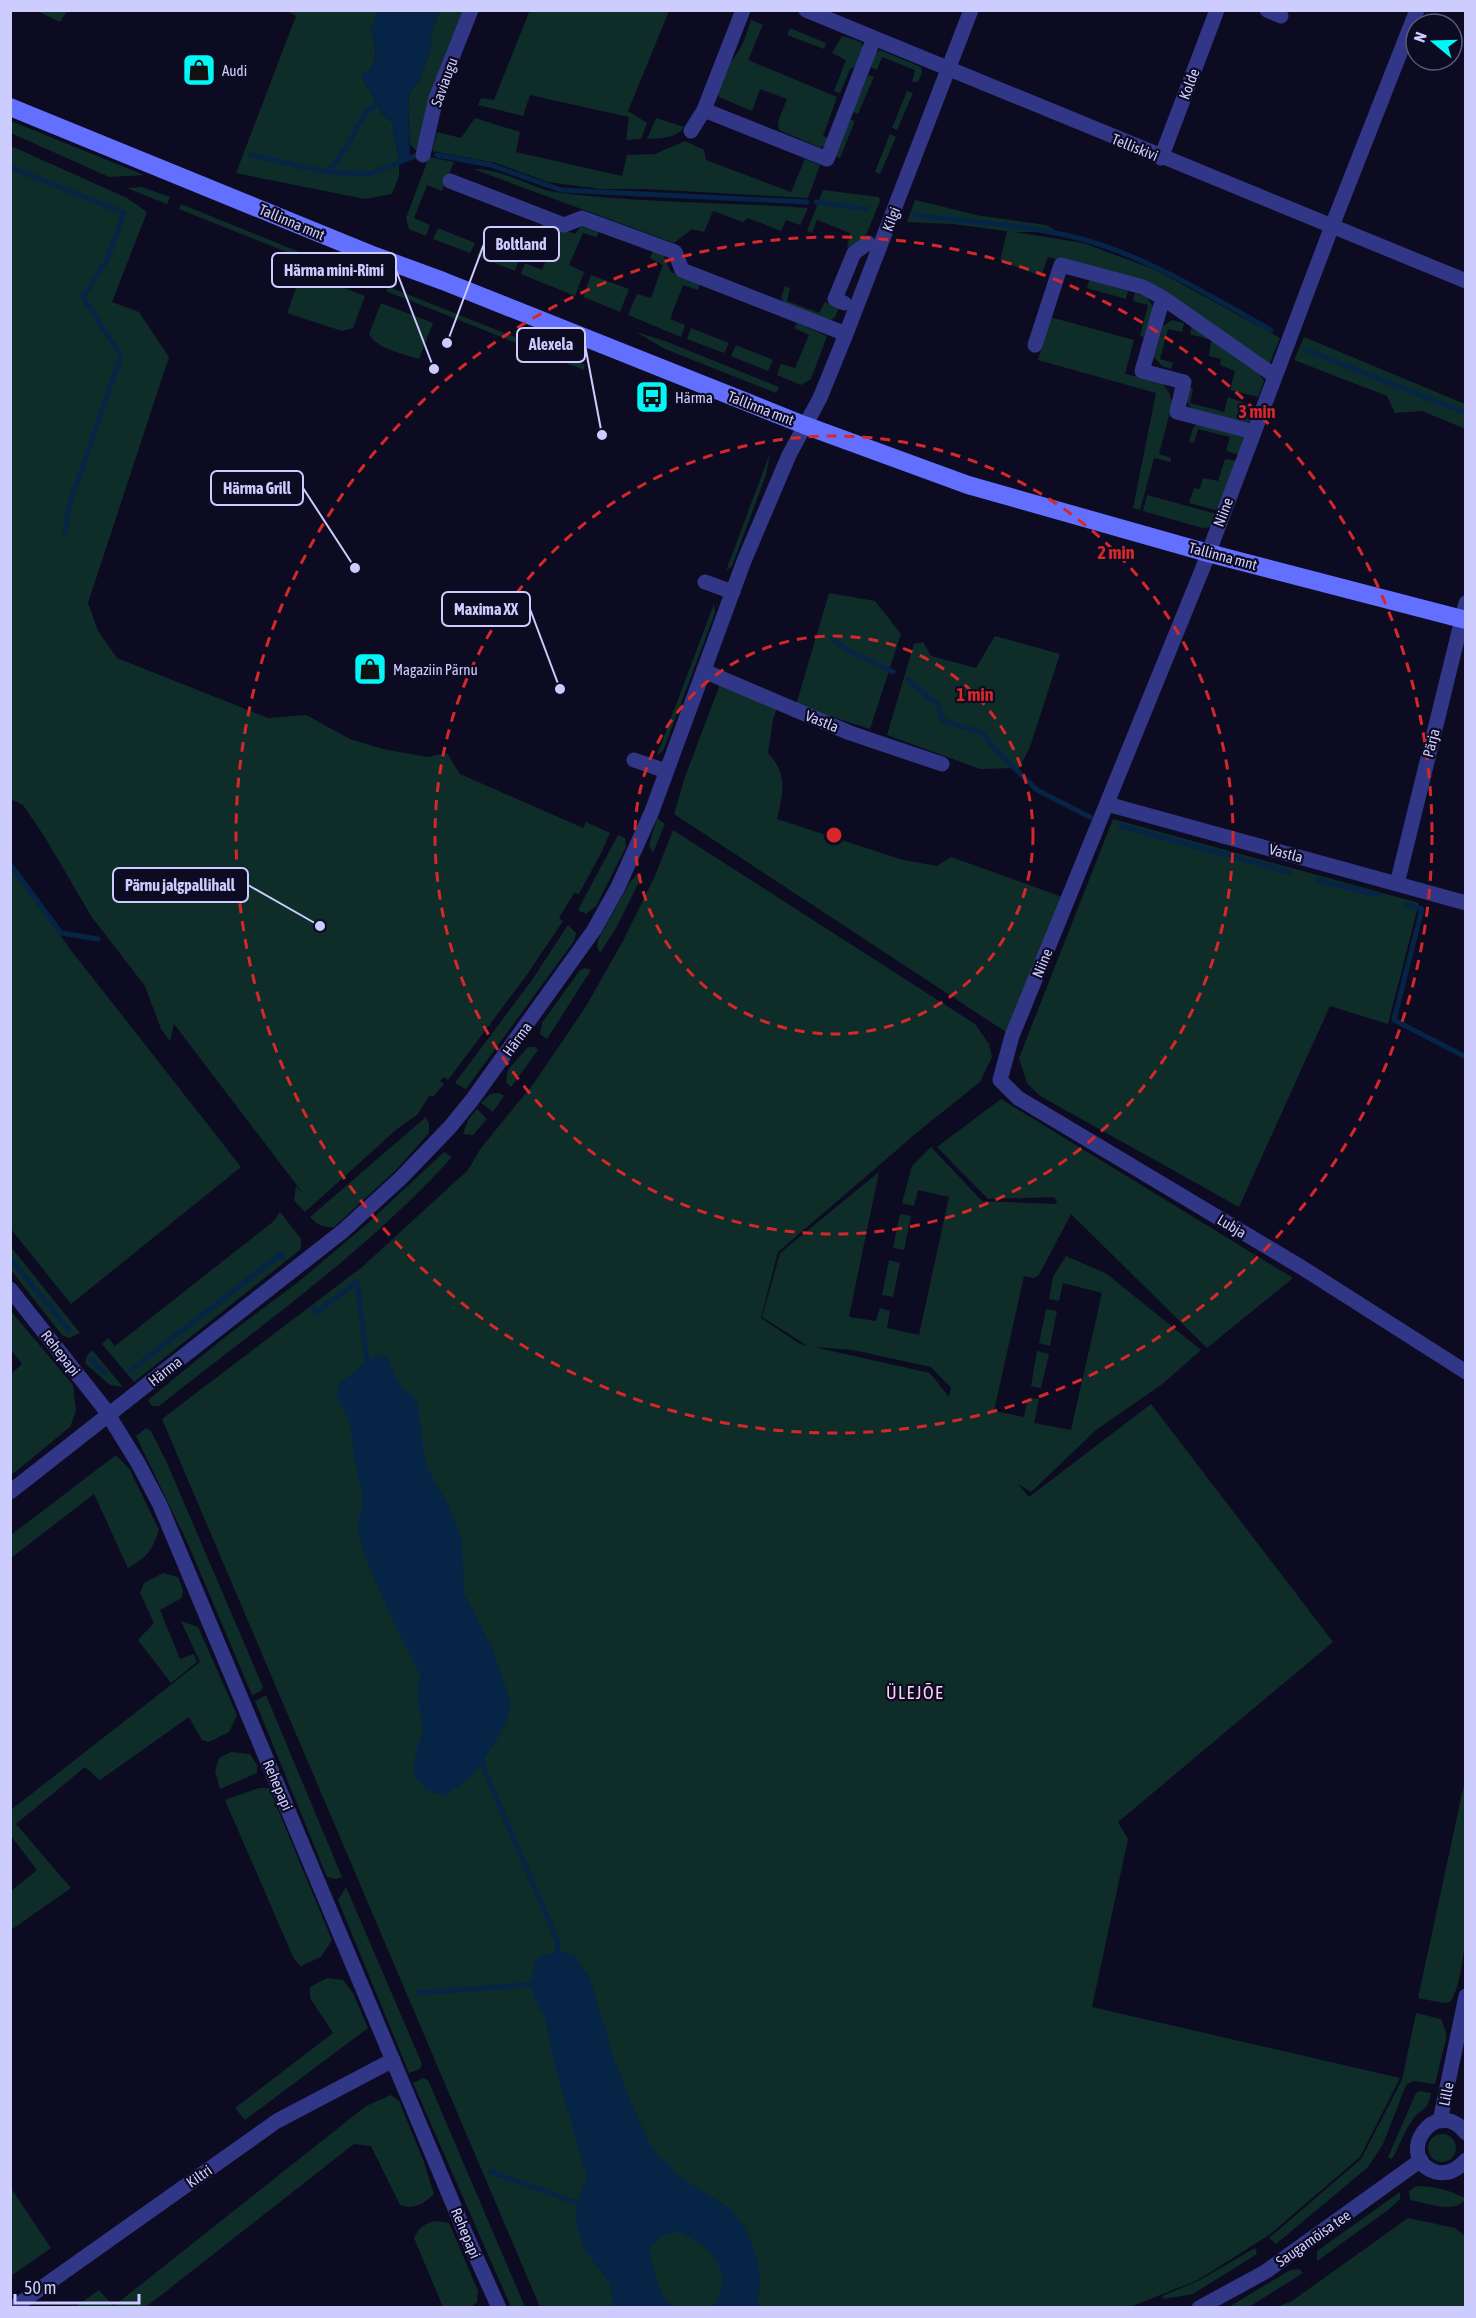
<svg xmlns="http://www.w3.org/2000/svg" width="1476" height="2318" font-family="'Asap Condensed',sans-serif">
	<rect width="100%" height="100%" fill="#0d0b22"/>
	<!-- green -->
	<path fill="#0e2d28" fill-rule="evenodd" d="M530,10l139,1 -41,100 19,12 -6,16 -15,1 3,-23 -99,-22 -7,21 -45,-11 3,-7 13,2z
		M37,11h30l-7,11z
		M287,11h91l-7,18 5,25 -5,15 -10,6 21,39 10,8 7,40v14l-7,18 -27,5 -129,-26 60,-157z
		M439,11h24l-29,74 -17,66 -7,-6 -2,-39 2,-14 11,-15 10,-31 -1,-9z
		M751,20l12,5 -15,35 89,37 -14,39 9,3 -11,9 -42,-18 -1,-8 9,-23 -27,-10 -8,22 -33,-14c-6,-20 13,-34 22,-50 4,-8 7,-18 10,-27z
		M790,28l36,15 -2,6 -37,-14z
		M842,36l19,6 5,9 -5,14 -11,4 -10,24 -6,-2 12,-31 -14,-7z
		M880,50l41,17 1,6 -4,9h-6l3,-12 -33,-13 -5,13 -7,-3 4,-12z
		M868,75l6,2 -16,37 -5,-2z
		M907,91l6,2 -16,37 -5,-2z
		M475,118l45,14 -4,20 106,24 5,-21 28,-1 30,-13 19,9 2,10 85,32 14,-33 15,6 -12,33 -163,-9h-44l-53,-7 -52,-19 -64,-12 5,-19 24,6z
		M656,118l28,9c-8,12 -24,11 -37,12z
		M849,119l6,2 -15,37 -5,-2z
		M11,121l133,54 -35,2 -98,-44z
		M890,134l6,3 -16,37 -5,-2z
		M11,146l116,52 20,14 -35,90 27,10 30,45 -81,246 10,28 19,27 151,60 38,-3 44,24 33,10 44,8 20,-4 13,21 123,54 3,-6 24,11 -9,20 -22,41 -5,-1 -15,25 4,3 -37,55 -78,104 -4,-3 -4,4 4,3 -11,13 -3,-2 -13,20 -20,14 -92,83 -11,-12 2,-14 9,10 -131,-172 -4,17 -9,-12 -16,-43 -54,-70 -45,-77 -23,-34 -12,-6z
		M429,157l25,5 -12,29 -15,-6 -13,33 16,7 -4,11 -17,-7 -3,-11z
		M473,169c34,0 57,20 88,24 82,10 165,9 247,15l-8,17 -14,-5 -5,11 -33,-13 -5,4 -30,-11 -9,21 -12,-3 -18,14z
		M141,187l29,10 -3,7 -40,-16z
		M823,190l56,7 1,4 -14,34 -14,12h-5l3,-14 -33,-13 -5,13 -5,-2z
		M915,200l66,16 65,9 12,7h-43l68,11 73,27 124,68 -11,27 -154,-90 -67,-18 -7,19 -41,-15 7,-30 -54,-7 -46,-2z
		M181,204l175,71 -4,3 -173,-69z
		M543,222l32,12 6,-8 18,5 -2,6 -14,-4 -14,32 15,7 -9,24 -54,-22 4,-11 17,7 13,-34 -15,-8z
		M438,228l37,15 -5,10 -37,-14z
		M482,245l37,15 -4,11 -38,-15z
		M653,250l10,4 8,18 29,12 -2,6 -15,-5 -13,34 15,6 -4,12 -53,-22 9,-21 14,4 12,-33 -13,-7z
		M302,272l63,24 -12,32 -11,3 -55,-18z
		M591,275l38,14 -9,23 -37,-15z
		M1089,280l39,11 -2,8 -39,-11z
		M785,286l5,2 -3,13 32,12 6,-11 14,6 -4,9 -5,4 -43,-16 -6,-7z
		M389,287l196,78 -1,5 -198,-79z
		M1135,293l12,4 6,10 -9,30 -4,-1 8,-31 -15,-4z
		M381,303l52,20 -14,36c-15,-5 -42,-10 -50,-25z
		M1050,317l84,23 -9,34 37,8 8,12 2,10 -13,50 12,4v4l-17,-4 -14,52 -7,-2 23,-115 -118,-33z
		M1172,320l12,3 -2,9 -14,-3 -8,30 13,4 -2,6 -9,-3 -8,-9 9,-31z
		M797,323l30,13 -16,43 -10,6 -24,-10 4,-11 14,4 14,-33 -15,-7z
		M1192,325l67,49 5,7 -6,16 -28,-7 5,-19 -15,-6 1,-6 -12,-3 2,-16 -21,-6z
		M691,328l38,15 -5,10 -37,-14z
		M636,332l29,9 114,46 -3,6 -111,-44z
		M1304,337l161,67v27l-2,-3 -41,-17 -27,2 -8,-17 -93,-36z
		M736,345l37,15 -5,11 -37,-15z
		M1189,388h4l-3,15 34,9 4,-15 27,10 -5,15 -6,1 -53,-15 -5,-8z
		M1197,424l43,9 6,5 -6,17 -14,-4 4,-14 -32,-8 -4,14 -5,-1 4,-14z
		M770,453l-4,22 -34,91 -6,5z
		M1225,459l12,2 -18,50 -30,-8 5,-15 6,1 3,-11 15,3z
		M1147,495l70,19 -4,13 -11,1 -59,-17z
		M829,593l46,8 26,33 -31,95 -74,-24z
		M714,604l1,9 -52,138 -6,4z
		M995,636l65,18 -30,93 -11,21 -39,1 -93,-34 27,-91 9,-2 8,14 45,12z
		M722,679l57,24 -6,16 -5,34c20,21 15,40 9,66l126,41 34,6 14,-9 117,42 -56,137 -338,-222 11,-37z
		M657,818l8,6 -12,29 -4,-8z
		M1113,819l306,84 -31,121 -58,-18 -91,201 -199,-111 -13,-13 -8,-25z
		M673,830l302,194 14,20 3,13 -12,25 -60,48 -142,122 -17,66 39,26 8,2 -46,-29 18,-64 99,-81 -30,145 27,4 4,-13 10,3 -3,17 32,7 30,-138 -31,-7 -4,16 -12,-3 10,-37 19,-19 51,54 73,3 2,-3 -3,-4 -66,2 -51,-52 64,-48 292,179 -86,70 -136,-134 -32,61 -5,3 -10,-2 -30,135 30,6 4,-19 11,1 -5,24 37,7 31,-137 -39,-10 -4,18 -10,-2 4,-22 13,-21 41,18 94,76 -40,35 -65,45 -65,62 -13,-8 11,13 122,-93 182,238 -215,180 10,17 -36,168 308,71 -40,79 -91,78 -71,45 -68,27h-590l-378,-888 200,-152 106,-97 13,-22 53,-65 51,-75 38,-67 32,-65zM814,1347l39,3 78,17 20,21 -2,9 -19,-24z
		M618,835l7,3 1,9 -30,59 -10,8 -8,-4z
		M10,864l60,85 171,218 -170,137 -60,-75z
		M637,874l5,2 -26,52 -16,25 -3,-7 2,-8 31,-56z
		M568,925l8,8 -2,8 -108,148 -11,-6 77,-103z
		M585,968l6,2 -44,69 -7,-5 2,-11 38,-53z
		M528,1047h7l3,3 -27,37 -5,-5 2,-12z
		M499,1093l5,3 -11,16 -12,-9 9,-9z
		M477,1109l10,10 -14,16 -10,-1 5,-14z
		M426,1117l3,7v9l-33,37 -62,57c-11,1 -16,-2 -24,-10z
		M444,1152l8,5c-86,95 -193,170 -293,249h-7l-4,-6 77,-63 77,-58 66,-56z
		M280,1212l21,27v10l-167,133 -32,-38 6,-6 7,8 159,-125z
		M900,1214l11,2 -7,34 -11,-2z
		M11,1247l69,86 -11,5 -7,-3 -51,-65z
		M889,1260l11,3 -7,34 -11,-2z
		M1046,1309l11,2 -7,35 -11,-3z
		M10,1310l63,75 3,26 -6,16 -56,46h-3v-99l11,-10 -11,-14z
		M92,1350l31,37 -13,-2 -25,-22 2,-7z
		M1037,1351l12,3 -8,34 -10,-2z
		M146,1428l5,3 16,32 96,224 -2,4 -9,4 -63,-149 -53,-110z
		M116,1455l14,15 29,60c-8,22 -11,26 -31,38l-34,-74 -83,64v-23z
		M163,1573l15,4 5,13 -1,8 -22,12 20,49 14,-5 3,8 -26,21 -33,-43 16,-17 -14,-30 4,-10z
		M181,1621l17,6 39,88 -8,17 -20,10 -7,-2 -13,-23 -89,63 -15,-13 -69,57 55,64 -60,42v-39l26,-21 -26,-34v-26l189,-148z
		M266,1695l76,182 -6,2 -9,-2 -72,-176z
		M231,1752l19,2 7,11v8l-37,16 -5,-18 4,-13z
		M1465,1780c1,46 9,189 -15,222l-7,1 -25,-5z
		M259,1788h10l63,152 -11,17 -20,9 -7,-7 -69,-159z
		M346,1887l76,177 -2,5 -11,4 -71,-173z
		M327,1978l16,2 10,13 15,35 -123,92 -10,-12 98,-75 -23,-35v-11z
		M1416,2013l25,6 5,13v7l-11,45 -22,-3 -7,4 -23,59 -15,23 -92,77 -7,-6 92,-79 41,-79z
		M423,2078l5,2 97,227h-14l-98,-224z
		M1420,2091l11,2c-5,22 -9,13 -18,26 -9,12 -13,27 -21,40l-4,-2 28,-64z
		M391,2095l8,6 25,61 10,32c-11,10 -19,16 -34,11l-29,-59 -17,-2 -208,163h-30l-1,-2 251,-199z
		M1428 2148a14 14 0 1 1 28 0a14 14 0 1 1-28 0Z
		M1416,2186c19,0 33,4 49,12v2c-12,14 -38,3 -55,0l-1,-9z
		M11,2188l40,60 -40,28h-1z
		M1400,2192v7l-12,11 -71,51v-10z
		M1408,2218l47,10 10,8v71h-188l15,-6z
		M437,2221l12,2 29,68 -1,11 -6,5h-28l-29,-69c5,-11 11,-15 23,-17z
		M1255,2248l2,6 -64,40 -29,5 -2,-3 36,-15z
		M1299,2269l4,4 -54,34h-20l61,-37z
		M99,2290l15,17h-39z"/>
	<!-- water -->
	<path fill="#062446" d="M378,11h61l-9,26 1,9 -10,31 -11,15 -2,14 2,52 -11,4 -7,-40 -10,-8 -21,-39 10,-6 5,-15 -5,-25z
		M375,1355l12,2 10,24 20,20 9,64 20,36 16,37 2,56 28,53 19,56c-2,21 -28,62 -44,77 -7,6 -16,11 -23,16l-18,-6 -13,-15 3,-24 7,-21 -6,-38 3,-17 -29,-58 -28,-65 -5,-27 5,-25 -9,-44 -4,-33 -14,-29 3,-10z
		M563,1952l12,4 15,22 22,75 20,52 19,42 33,33 43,26 16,19 9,18 6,20 2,21 -2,23h-45c23,-36 -1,-57 -32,-75 -14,1 -22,4 -31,16 3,19 7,49 24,59h-61l-3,-23 -25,-34 -9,-27 1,-20 10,-25 -34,-119 -7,-39 -10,-18 -6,-15 5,-27 8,-5z"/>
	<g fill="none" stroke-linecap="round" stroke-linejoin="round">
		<!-- stream -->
		<path stroke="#062446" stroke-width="5" d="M251,155l75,17 44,2 45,-18
			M437,155l54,10 70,25 246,12
			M10,167l114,46 -17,47 -24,37 38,59 -52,150 -4,27
			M326,172c6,-6 12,-11 16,-18 12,-15 19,-48 40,-51
			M816,202l51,7
			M914,215c56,7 114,10 168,24 68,19 128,57 189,91
			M1306,350l160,63
			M832,639l15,11 46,22
			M908,680l29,24 7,17 38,12 14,17 41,40 53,27
			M1121,826l168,46
			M10,864l51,69 37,6
			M1317,880l61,15
			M1407,905l15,4 -28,111 72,37
			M10,1258l59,72
			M313,1307l4,5 40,-30 11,86
			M91,1359l13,14
			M131,1370l150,-116 2,4
			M480,1753l5,18 72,169 2,19
			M419,1993l118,-9
			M491,2172l92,33"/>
		<!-- street -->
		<path stroke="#313786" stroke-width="15" d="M806,10l660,271
			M1267,10l14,6
			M1417,10l-85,216 -130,344 -190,466 -12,44 18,18 283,169 165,105
			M704,110l123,49 47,-121
			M691,131l13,-21 39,-100
			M423,155l13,-57 35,-88
			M1161,158l56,-148
			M450,181l114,44 18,-7 93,34 7,18 164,64
			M1163,298l-21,73 42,11 -7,30 77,20
			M844,303l-9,-4 19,-46 14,-10
			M1035,345l26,-80 82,22 20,11 112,78
			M705,582l28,10
			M704,671l146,62 92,31
			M634,760l32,11
			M1107,804l359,99
			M1397,884l69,-281
			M10,1289l94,119 34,55 22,42 304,725 35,78
			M10,1492l333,-261 58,-53 49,-51 22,-27 122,-170 24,-43 34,-76 92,-250 45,-106 31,-57 26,-64 125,-324
			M1440,2121l26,-125
			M1466,2133c-32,-40 -73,26 -30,39 12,3 22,-3 30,-12
			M13,2308l264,-187 116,-61
			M1199,2308l66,-36 156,-112"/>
		<!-- secondary -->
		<path stroke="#6370ff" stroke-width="18" d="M10,107l365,149 68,25 361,144 164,60 240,68 258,67"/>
	</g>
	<!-- distance rings -->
	<g fill="none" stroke="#d62828" stroke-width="3" stroke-dasharray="10 8">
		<circle cx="834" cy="835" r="199"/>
		<circle cx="834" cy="835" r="399"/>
		<circle cx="834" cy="835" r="598"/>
	</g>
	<!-- icons -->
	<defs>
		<symbol id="shop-square" viewBox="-11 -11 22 22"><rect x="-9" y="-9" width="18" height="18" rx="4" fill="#00f7f6" stroke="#0d0b22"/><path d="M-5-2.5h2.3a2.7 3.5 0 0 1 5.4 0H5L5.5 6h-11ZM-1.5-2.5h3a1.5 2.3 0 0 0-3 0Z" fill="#111"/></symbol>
		<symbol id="bus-square" viewBox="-11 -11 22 22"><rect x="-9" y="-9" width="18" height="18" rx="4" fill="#00f7f6" stroke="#0d0b22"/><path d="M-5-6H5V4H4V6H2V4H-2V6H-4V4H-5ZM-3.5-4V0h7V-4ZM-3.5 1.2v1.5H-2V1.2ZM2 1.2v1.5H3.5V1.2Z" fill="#111"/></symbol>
	</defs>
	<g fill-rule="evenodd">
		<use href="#shop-square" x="180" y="51" width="38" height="38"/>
		<use href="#bus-square" x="633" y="378" width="38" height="38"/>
		<use href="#shop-square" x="351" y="650" width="38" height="38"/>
	</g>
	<g text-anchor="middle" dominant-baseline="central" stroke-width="4.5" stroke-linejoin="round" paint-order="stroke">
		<!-- poi labels -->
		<g font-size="15" fill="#cdccff" stroke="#0d0b22" text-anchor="start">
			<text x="222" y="70">Audi</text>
			<text x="675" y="397">Härma</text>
			<text x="393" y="669">Magaziin Pärnu</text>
		</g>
		<!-- street labels -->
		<g font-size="15" fill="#cdccff" stroke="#0d0b22">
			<text transform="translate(444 82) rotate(-70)">Saviaugu</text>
			<text transform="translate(1189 84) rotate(-69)">Kolde</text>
			<text transform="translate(1135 147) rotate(22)">Telliskivi</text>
			<text transform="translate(891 219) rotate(-69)">Kilgi</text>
			<text transform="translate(292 222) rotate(23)">Tallinna mnt</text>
			<text transform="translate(761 408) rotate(21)">Tallinna mnt</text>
			<text transform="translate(1223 512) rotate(-69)">Niine</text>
			<text transform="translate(1223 556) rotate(15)">Tallinna mnt</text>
			<text transform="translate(822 721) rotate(22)">Vastla</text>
			<text transform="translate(1431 743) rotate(-76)">Pärja</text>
			<text transform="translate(1286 853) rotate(15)">Vastla</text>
			<text transform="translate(1042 963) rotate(-68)">Niine</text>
			<text transform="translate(517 1039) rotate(-54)">Härma</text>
			<text transform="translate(1232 1226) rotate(31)">Lubja</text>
			<text transform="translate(61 1353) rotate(52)">Rehepapi</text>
			<text transform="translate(165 1371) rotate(-38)">Härma</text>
			<text transform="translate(278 1785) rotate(67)">Rehepapi</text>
			<text transform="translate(1446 2094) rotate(-79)">Lille</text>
			<text transform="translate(199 2176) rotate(-35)">Kiltri</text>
			<text transform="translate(466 2233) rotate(67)">Rehepapi</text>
			<text transform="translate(1313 2238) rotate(-35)">Saugamõisa tee</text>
		</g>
		<!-- quarter labels -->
		<g font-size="18" letter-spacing="1.5" fill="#ffcef3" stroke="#0d0b22">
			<text x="915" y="1692">ÜLEJÕE</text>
		</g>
	</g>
	<circle cx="834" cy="835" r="9" fill="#d62828" stroke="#0d0b22" stroke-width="3"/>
	<g font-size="18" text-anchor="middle" font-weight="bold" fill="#d62828" stroke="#0d0b22" stroke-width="4.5" stroke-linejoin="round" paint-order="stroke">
		<text x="1257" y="418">3 min</text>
		<text x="1116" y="559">2 min</text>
		<text x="975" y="701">1 min</text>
	</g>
	<!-- callouts -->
	<path fill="none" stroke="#cdccff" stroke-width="2" d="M447 343L484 244M434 369L396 270M602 435L585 345M355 568L303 488M560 689L530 609M320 926L248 885"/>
	<g fill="#cdccff" stroke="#0d0b22" stroke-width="2">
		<circle cx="447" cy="343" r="6"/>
		<circle cx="434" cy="369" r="6"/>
		<circle cx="602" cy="435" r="6"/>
		<circle cx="355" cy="568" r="6"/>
		<circle cx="560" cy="689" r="6"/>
		<circle cx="320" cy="926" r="6"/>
	</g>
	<g fill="#0d0b22" stroke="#cdccff" stroke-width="2">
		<rect x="484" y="227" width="75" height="34" rx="6"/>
		<rect x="272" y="253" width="124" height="34" rx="6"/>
		<rect x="517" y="328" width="68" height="34" rx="6"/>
		<rect x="211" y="471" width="92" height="34" rx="6"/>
		<rect x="442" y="592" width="88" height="34" rx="6"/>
		<rect x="113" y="868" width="135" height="34" rx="6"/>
	</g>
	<g font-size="16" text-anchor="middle" font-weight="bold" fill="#cdccff">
		<text x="521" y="250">Boltland</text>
		<text x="334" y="276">Härma mini-Rimi</text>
		<text x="551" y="350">Alexela</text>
		<text x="257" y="494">Härma Grill</text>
		<text x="486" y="615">Maxima XX</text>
		<text x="180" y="891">Pärnu jalgpallihall</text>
	</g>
	<!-- border -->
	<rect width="1476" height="2318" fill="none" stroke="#cdccff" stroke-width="24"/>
	<!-- north arrow -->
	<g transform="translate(1434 42) rotate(289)"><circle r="28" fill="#0d0b22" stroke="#5a587a" stroke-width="1.5"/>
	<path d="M0-4.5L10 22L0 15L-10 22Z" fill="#00f7f6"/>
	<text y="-9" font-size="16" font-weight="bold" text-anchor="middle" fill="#cdccff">N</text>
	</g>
	<!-- scale -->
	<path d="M15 2294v9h124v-9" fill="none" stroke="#cdccff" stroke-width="3"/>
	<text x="24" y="2294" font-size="18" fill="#cdccff" stroke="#0d0b22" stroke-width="4.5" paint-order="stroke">50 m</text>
</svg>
